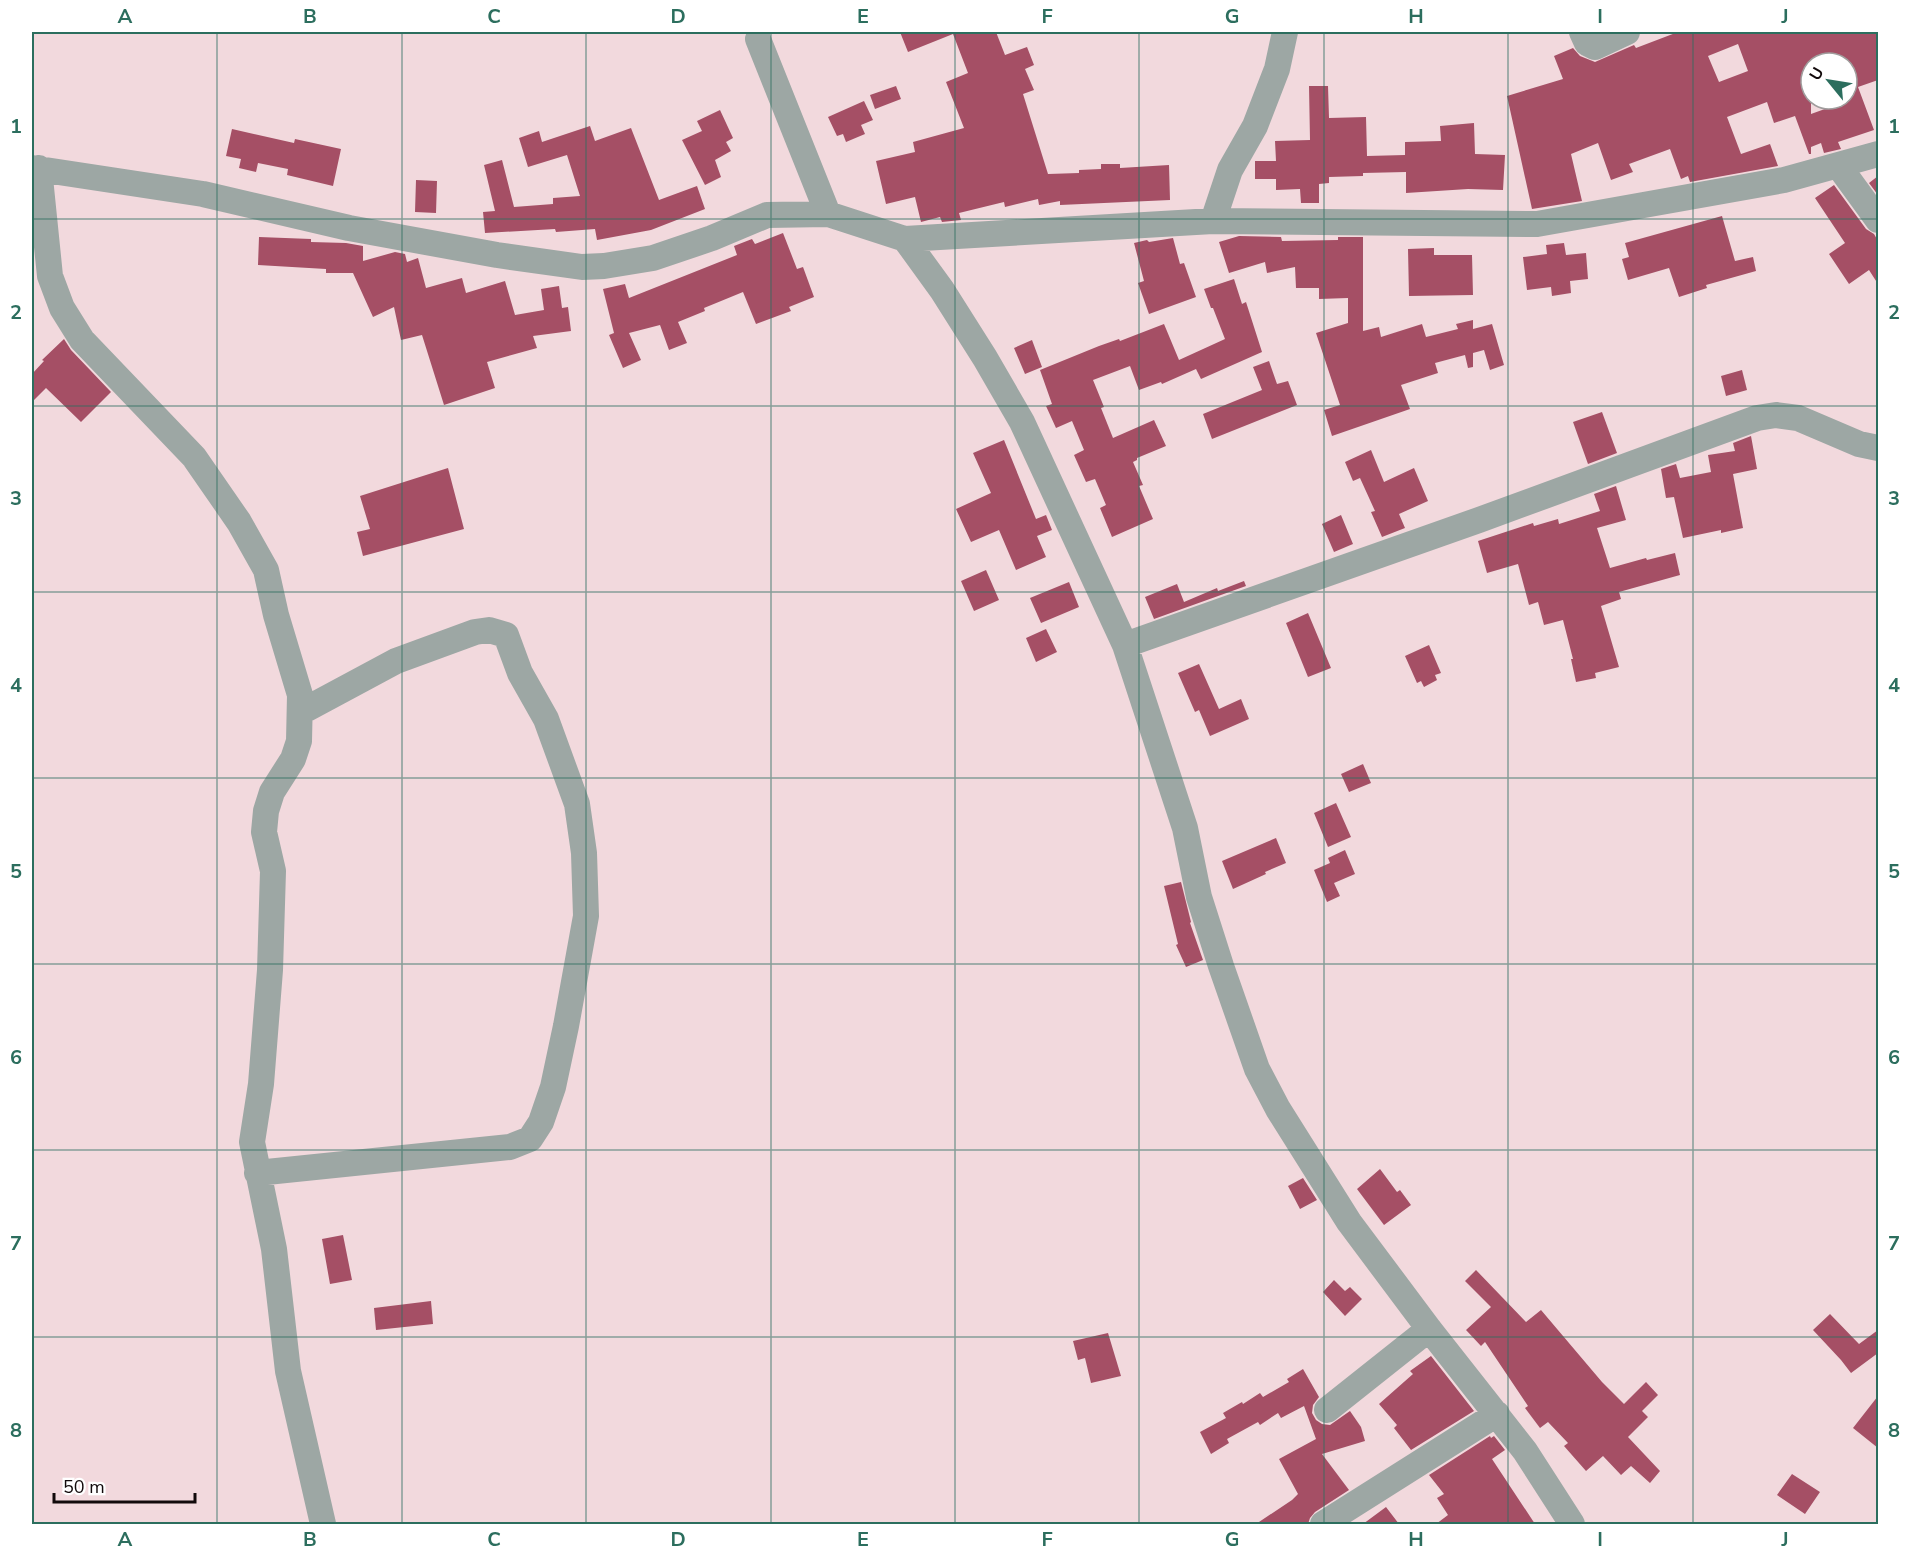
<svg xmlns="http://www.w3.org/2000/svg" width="1910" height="1556" font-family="'Nunito Sans',sans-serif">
	<rect width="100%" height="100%" fill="#f2d9dd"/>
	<!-- building -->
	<path fill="#a54f65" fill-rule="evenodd" d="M900,32h96l9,23 22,-8 7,18 -9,4 9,21 -11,4 25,80 31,-1v-3l22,-1v-5h19v4l49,-3 1,35 -110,5v-4l-21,4 -1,-6 -33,8 -1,-5 -45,11 2,7 -19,2 -2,-5 -19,5 -6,-25 -29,7 -10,-43 39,-9 -2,-10 51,-14 -18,-46 22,-9 -15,-39 -45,18z
		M1678,32h200v48l-20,7 16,43 -36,12 3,7 -17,4 -3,-10 -10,4v7h-2l-14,-38 -21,7 -7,-21 -40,15 14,37 29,-10 8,22 -88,16 -2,-6 -7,3 -11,-30 -41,15 4,8 -22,8 -13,-37 -27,11 11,47 -50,8 -25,-113 56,-17 -9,-23 19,-8 7,8 15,6 39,-17 2,3zM1738,44l10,27 -29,11 -11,-26zM1811,63h36v38l-36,13z
		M896,86l5,13 -26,10 -5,-14z
		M1309,86h19l1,32 37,-1 1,39 38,-1v-13l36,-1 -1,-15 34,-3 1,31 30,1 -2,35 -35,-1 -62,4v-21l-43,1v3l-34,1v6l-10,1v19h-18l-1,-14 -24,1v-11h-21v-18h21l-1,-20 35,-1z
		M864,101l9,19 -12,5 4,9 -19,8 -3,-8 -6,2 -9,-19z
		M720,110l13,28 -7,4 5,9 -16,9 6,17 -16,8 -23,-45 20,-9 -5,-10z
		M590,126l5,15 36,-13 28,72 38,-14 8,23 -54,21 -54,10 -2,-11 -39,3 -1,-3 -70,4 -2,-21 12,-1 -11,-46 18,-5 12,47 39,-3v-6l27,-2 -13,-41 -39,12 -9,-29 20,-7 3,11z
		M232,129l62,14 1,-4 46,10 -8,37 -46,-11 1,-6 -30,-6 -2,9 -17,-4 2,-9 -15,-3z
		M1878,176v19l-9,-12z
		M416,180l21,1 -1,32 -21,-1z
		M1834,185l32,44 8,5 4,7v43l-9,-14 -20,14 -20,-30 16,-11 -30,-45z
		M1722,216l13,45 18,-4 3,14 -50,14 1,3 -28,9 -10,-29 -41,12 -6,-21 7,-2 -4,-14z
		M783,233l14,36 6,-2 11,30 -25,10 2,4 -35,13 -13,-32 -39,16 1,3 -27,11 9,21 -18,7 -9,-25 -31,8 12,27 -18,8 -14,-33 5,-2 -11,-44 22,-5 4,14 108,-43 -3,-9 18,-7 3,5z
		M1239,236l42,1 1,4 56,-1v-3h25v94l16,-4 2,10 41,-13 4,13 32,-8 -2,-5 17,-4v9l19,-5 12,41 -14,5 -6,-20 -11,3v14l-5,1 -3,-13 -30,8 3,10 -37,12 9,24 -78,27 -8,-26 16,-5 -24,-72 32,-10v-25l-29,1v-11h-23l-1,-21 -28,6 -2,-11 -36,11 -10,-31z
		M259,237l52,2v3l35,1 17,3v15l32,-9 10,2 2,8 11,-4 8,30 36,-10 4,15 39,-12 10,34 29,-5 -3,-21 18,-3 3,22 6,-1 3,24 -38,5 4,12 -50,14 8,26 -51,17 -22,-70 -21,5 -7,-33 -21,10 -20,-44h-27v-4l-68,-4z
		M1173,238l7,26 4,-1 12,34 -47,17 -11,-31 6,-2 -10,-38 13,-3 2,2z
		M1564,243l2,12 20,-2 2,26 -18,2 1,12 -19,3 -1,-9 -24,3 -4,-33 24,-3 -1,-9z
		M1434,248v7h38l1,40 -64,1 -1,-47z
		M1234,279l8,25 4,-2 16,50 -61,27 -5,-10 -34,15 -1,-2 -22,8 -9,-24 -37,14 11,27 -3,1 12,30 41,-18 12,26 -29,12v2l-4,2 10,23 -4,1 14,33 -41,18 -12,-29 6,-3 -11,-26 -9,3 -12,-27 10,-5 -12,-29 -16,7 -10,-22 6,-2 -12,-34 59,-24 20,-7 1,2 44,-17 15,36 46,-21 -12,-31h-2l-7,-19z
		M64,339l7,11 40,42 -30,30 -35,-34 -14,14v-28l12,-13 -2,-1z
		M1032,340l10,27 -17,7 -11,-26z
		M1269,361l8,23 11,-3 9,24 -85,34 -9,-25 59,-24 -9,-23z
		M1742,370l5,20 -21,6 -5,-20z
		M1602,412l15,41 -29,11 -15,-42z
		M1751,436l6,33 -24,5 10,54 -22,5v-3l-38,8 -9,-41 -8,1 -5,-29 15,-5 4,14 31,-6 -3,-17 27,-4 -2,-8z
		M1004,440l32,79 10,-4 6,15 -15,6 9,21 -30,13 -17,-40 -28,12 -15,-33 35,-16 -18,-40z
		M1371,450l13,32 30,-14 14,33 -29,13 6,14 -23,9 -11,-25 4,-1 -15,-33 -7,3 -8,-19z
		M448,468l16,61 -101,27 -6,-24 13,-3 -10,-33z
		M1616,486l10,34 -29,8 13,40 36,-10 1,2 28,-7 5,22 -61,17 2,7 -20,7 18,61 -24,6 1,5 -20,4 -5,-23h2l-10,-39 -19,5 -6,-23 -9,3 -11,-41 -31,9 -9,-32 55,-18 1,3 24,-7 1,5 41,-13 -6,-17z
		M1341,515l12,29 -19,8 -12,-28z
		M986,570l13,30 -25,11 -13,-30z
		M1244,581l2,5 -92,33 -9,-22 32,-13 7,18 33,-14 1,3z
		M1069,582l10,25 -38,16 -11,-25z
		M1308,613l23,55 -23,9 -22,-54z
		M1046,629l11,23 -21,10 -10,-24z
		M1429,645l12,28 -6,2 2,5 -13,7 -3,-6 -4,2 -12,-27z
		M1199,664l20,45 22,-10 8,20 -39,17 -11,-26 -4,2 -17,-39z
		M1363,764l8,19 -22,9 -8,-18z
		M1336,803l15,34 -23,10 -14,-34z
		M1276,838l10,25 -21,9 1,2 -33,15 -11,-28z
		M1345,850l10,24 -21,9 6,13 -13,6 -13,-32 16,-7 -2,-5z
		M1181,882l10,40 -1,1 13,37 -17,7 -10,-22 2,-1 -14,-58z
		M1380,1169l17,23 3,-2 11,15 -27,20 -27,-36z
		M1303,1178l14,22 -17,9 -12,-23z
		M343,1235l9,45 -22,4 -8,-45z
		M1476,1270l50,52 15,-12 61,72 22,22 22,-22 12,13 -16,16 6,6 -20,20 32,34 -10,12 -19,-17 -10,9 -18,-19 -17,15 -22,-25 4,-3 -20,-21 -8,6 -15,-20 3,-2 -43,-64 -4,4 -15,-16 25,-23 -26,-26z
		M1334,1280l11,11 5,-4 12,12 -17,17 -22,-24z
		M431,1301l2,23 -57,6 -2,-22z
		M1830,1314l29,30 19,-14v23l-27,20 -10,-13 -28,-30z
		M1108,1333l13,43 -30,7 -6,-25 -7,2 -5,-19z
		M1431,1356l43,55 -63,39 -17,-22 3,-3 -18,-21 34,-30 -3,-3z
		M1303,1369l16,28 -6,8 -1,8 4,7 6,4 8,1 20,-14 11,16 4,14 -43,13 27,36 -34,22 -5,6 -2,6h-52l36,-24 6,-6 -19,-35 37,-20 -12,-33 -23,12 -3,-5 -18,12 -2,-3 -31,17 2,4 -18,11 -11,-22 26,-14 -3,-5 19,-11 1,2 17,-11 3,4 26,-15 -2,-3z
		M1878,1396v52l-25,-20z
		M1490,1436l1,2 3,-2 11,14 -13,9 43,65h-99l12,-9 -11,-17 7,-4 -15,-19z
		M1792,1474l28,18 -15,22 -28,-19z
		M1386,1507l13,17h-36z"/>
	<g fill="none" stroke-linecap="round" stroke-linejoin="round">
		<!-- minor -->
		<path stroke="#9da7a4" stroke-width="26" d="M1582,32l5,11 8,4 32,-15
			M758,39l70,175
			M1838,165l40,55
			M32,168l171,26 146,34 148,27 85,12 22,-1 49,-8 59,-20 55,-23 61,-1 77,25 308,-18 324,3 247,-44 94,-26
			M39,168l11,108 12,32 20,32 112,117 45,65 27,48 10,45 24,80 -1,46 -6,18 -21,33 -6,19 -2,21 9,39 -3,99 -9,114 -9,58 22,107 14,122 35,153
			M1213,221l17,-51 25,-44 22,-57 8,-37
			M905,239l37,51 43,68 37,64 103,223 60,183 14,69 22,69 36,103 21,40 71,113 80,107 96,122 47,73
			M1125,645l354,-125 278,-102 19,-3 22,3 61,26 19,4
			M257,1173l253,-26 20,-8 11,-17 12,-35 13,-61 20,-110 -2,-63 -7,-49 -31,-85 -26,-46 -14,-38 -17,-5 -14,2 -79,29 -95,51
			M1327,1410l102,-81
			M1323,1524l174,-110"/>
	</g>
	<!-- grid -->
	<path fill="none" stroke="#2c6e5e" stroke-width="1.5" stroke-opacity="0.55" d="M217,32v1492M402,32v1492M586,32v1492M771,32v1492M955,32v1492M1139,32v1492M1324,32v1492M1508,32v1492M1693,32v1492M32,219h1846M32,406h1846M32,592h1846M32,778h1846M32,964h1846M32,1150h1846M32,1337h1846"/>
	<!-- border -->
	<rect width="1910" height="1556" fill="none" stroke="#ffffff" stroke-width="66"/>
	<!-- north arrow -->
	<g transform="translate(1829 81) rotate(300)"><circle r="28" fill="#ffffff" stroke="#a09d9d" stroke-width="1.5"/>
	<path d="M0-4.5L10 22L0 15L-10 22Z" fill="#2c6e5e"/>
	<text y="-9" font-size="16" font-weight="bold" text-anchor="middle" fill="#120a0b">U</text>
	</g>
	<!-- scale -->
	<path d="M54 1493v9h141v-9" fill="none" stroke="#120a0b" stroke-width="3"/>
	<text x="63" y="1493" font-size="18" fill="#120a0b" stroke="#ffffff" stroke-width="4.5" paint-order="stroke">50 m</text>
	<rect x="33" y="33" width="1844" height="1490" fill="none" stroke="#2c6e5e" stroke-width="2"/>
	<g font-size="20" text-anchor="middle" font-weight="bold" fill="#2c6e5e">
		<text x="125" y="23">A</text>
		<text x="310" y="23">B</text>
		<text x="494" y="23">C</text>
		<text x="678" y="23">D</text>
		<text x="863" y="23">E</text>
		<text x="1047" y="23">F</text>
		<text x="1232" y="23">G</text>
		<text x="1416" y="23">H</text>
		<text x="1600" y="23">I</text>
		<text x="1785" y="23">J</text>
		<text x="16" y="133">1</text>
		<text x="1894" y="133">1</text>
		<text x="16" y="319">2</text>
		<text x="1894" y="319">2</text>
		<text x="16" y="505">3</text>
		<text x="1894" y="505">3</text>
		<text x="16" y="692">4</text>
		<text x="1894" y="692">4</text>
		<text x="16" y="878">5</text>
		<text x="1894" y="878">5</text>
		<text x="16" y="1064">6</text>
		<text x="1894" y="1064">6</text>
		<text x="16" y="1250">7</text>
		<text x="1894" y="1250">7</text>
		<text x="16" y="1437">8</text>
		<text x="1894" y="1437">8</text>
		<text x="125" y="1546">A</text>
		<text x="310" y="1546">B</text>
		<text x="494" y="1546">C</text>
		<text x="678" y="1546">D</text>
		<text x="863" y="1546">E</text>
		<text x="1047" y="1546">F</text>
		<text x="1232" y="1546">G</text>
		<text x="1416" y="1546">H</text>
		<text x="1600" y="1546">I</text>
		<text x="1785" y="1546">J</text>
	</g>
</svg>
